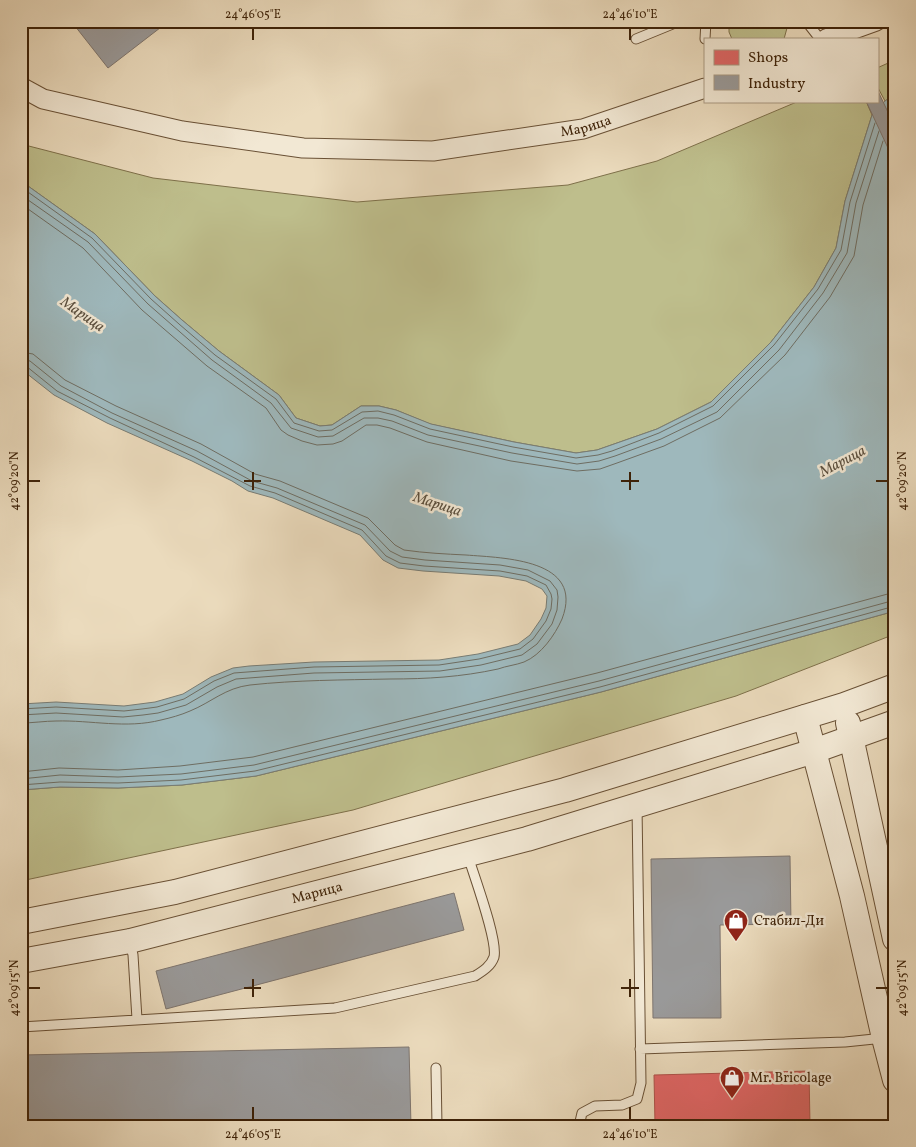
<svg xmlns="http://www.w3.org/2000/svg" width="916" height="1147" font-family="Vollkorn,serif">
	<rect width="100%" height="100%" fill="#ebdbbd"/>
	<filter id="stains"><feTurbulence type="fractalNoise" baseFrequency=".004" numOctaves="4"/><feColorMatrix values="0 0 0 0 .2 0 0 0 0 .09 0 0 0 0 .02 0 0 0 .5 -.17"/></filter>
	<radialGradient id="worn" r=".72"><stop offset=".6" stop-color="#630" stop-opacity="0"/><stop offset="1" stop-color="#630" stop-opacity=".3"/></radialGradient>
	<!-- green -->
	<path fill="#bebe8c" stroke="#7e704a" d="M729,21h57l1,7 -3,11h-52l-3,-7z
		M895,60v34l-10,7 -8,-15v-18z
		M799,101h67l6,14 -27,86 -9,47 -22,39 -43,55 -60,60 -54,27 -60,21 -21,3 -62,-11 -84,-18 -34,-14 -17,-4h-18l-29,19 -12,1 -24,-8 -17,-23 -60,-44 -37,-31 -27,-24 -60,-62 -74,-53v-37l132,34 204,24 211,-17 89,-24z
		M895,611v23l-159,62 -383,114 -332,71v-91l39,-3 58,1 64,-3 74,-9 345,-84z"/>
	<!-- water -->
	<path fill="#9eb8bc" stroke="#787c74" d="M895,94v517l-294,81 -345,84 -74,9 -64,3 -58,-1 -39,3v-86l35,-2 68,4 31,-4 28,-8 28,-17 22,-9 16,-2 65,-4 125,-2 39,-6 40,-10 12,-9 11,-16 5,-11 1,-12 -5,-7 -16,-8 -27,-5 -76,-5 -25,-3 -15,-8 -23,-25 -87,-37 -25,-7 -16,-10 -40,-20 -85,-38 -53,-28 -33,-26v-188l74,53 60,62 27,24 37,31 60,44 17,23 24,8 12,-1 29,-19h18l17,4 35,14 83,18 62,11 21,-3 60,-21 54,-27 60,-60 43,-55 22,-39 9,-47 27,-86 13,-14z"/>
	<!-- shops -->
	<path fill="#e06666" stroke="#af524a" d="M809,1071l1,54 70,-2v3h-291l66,-2 -1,-49z"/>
	<!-- industry -->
	<path fill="#999" stroke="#7e756e" d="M71,21h98l-61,47z
		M877,89l18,38v36l-29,-62h11z
		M790,856l1,68 -71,1 1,93h-68l-2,-159z
		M454,893l10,37 -298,79 -10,-38z
		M409,1047l2,79h-387l-2,-71z"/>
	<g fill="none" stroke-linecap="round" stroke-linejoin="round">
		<!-- shore -->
		<path stroke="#6e6d62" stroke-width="1" d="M21,187l71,51 59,61 28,25 36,31 61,44 18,24 25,8 13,-1 30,-18 16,-1 16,4 36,14 83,18 63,11 22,-3 14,-4 47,-18 54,-27 61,-61 44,-56 23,-39 9,-48 25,-79
			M21,195l67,47 60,62 64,56 59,43 20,25 27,9 15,-1 31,-18h14l14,3 36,14 84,18 65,11 22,-3 16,-5 46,-17 56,-27 62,-62 44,-57 24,-40 9,-50 23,-72
			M21,204l62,44 59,62 65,56 59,42 15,22 7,5 14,6 15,4 16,-1 9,-3 24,-16h11l13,3 37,14 84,19 66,10 23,-2 17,-6 47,-17 56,-28 65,-63 45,-58 24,-41 9,-51 20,-64
			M21,352l12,2 32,26 51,26 85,38 54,30 25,7 88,37 27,27 9,5c21,3 41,4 62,5 38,3 119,4 96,64 -7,16 -21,36 -38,43 -8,3 -18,4 -26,7 -37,8 -71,10 -108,10 -47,1 -94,1 -140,6 -25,3 -38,17 -60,26 -9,4 -20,7 -29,9 -35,9 -70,0 -105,1 -11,0 -23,2 -35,2
			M21,359l9,2 31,25 51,27 85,38 55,30 25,7 88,37 25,26 12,6 23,3 75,5 28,5 22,11 7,9 1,7 -1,13 -5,14 -15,20 -15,11 -41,10 -41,6 -126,2 -78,6 -19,8 -31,18 -28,8 -15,2 -20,2 -67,-4 -35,2
			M21,365l5,1 31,25 53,27 84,39 56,29 25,7 87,37 24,26 14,7 24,3 76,5 27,5 19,9 5,9 1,5 -1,10 -5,12 -13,18 -13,10 -41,10 -40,6 -125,2 -80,6 -20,8 -30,18 -27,8 -15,2 -18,2 -68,-4 -35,2
			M21,772l38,-4 59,2 62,-4 73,-9 344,-84 298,-81
			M21,779l39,-4 58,2 63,-3 73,-9 345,-84 296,-81
			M21,785l39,-3 58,1 63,-3 74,-9 345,-84 295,-81"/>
		<defs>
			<path id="service" d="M806,21l14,18
				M636,39l44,-18
				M705,39l1,-18
				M130,942l3,13 4,64
				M21,1027l314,-19 140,-32c8,-5 16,-10 19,-19 4,-17 -20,-81 -26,-101
				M640,1049l205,-7 39,-4
				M436,1068l1,58
				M579,1126l3,-13 13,-7 27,-1 15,-6 4,-16 -4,-277"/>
			<g id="minor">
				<path d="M826,39l50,-18"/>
				<path id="s1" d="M21,87l22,12 139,32 121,17 130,3 150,-22 122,-41"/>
			</g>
			<g id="tertiary">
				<path d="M805,717l47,179 32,142 11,42"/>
				<path d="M848,723l47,216"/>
				<path d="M21,922l154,-30 390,-102 279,-85 51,-19"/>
				<path id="s2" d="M21,961l109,-20 397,-102 287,-88 81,-29"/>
			</g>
		</defs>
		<!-- service casing -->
		<use href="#service" stroke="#695035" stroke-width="11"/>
		<!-- minor casing -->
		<use href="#minor" stroke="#695035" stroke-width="21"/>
		<!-- tertiary casing -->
		<use href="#tertiary" stroke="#695035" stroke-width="26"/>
		<!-- service -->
		<use href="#service" stroke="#f2e8d4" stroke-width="9"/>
		<!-- minor -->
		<use href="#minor" stroke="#f2e8d4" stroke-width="19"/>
		<!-- tertiary -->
		<use href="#tertiary" stroke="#f2e8d4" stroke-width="24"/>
	</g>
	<!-- ticks -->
	<path fill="none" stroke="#3e2208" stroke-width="2" d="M253,28v12M630,28v12M253,472v18M630,472v18M28,481h12M244,481h17M621,481h18M876,481h12M253,979v18M630,979v18M28,988h12M244,988h17M621,988h18M876,988h12M253,1107v13M630,1107v13"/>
	<!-- icons -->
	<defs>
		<symbol id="shop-pin" viewBox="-11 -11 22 30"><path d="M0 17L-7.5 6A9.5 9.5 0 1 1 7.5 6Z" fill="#8f2418" stroke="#f2e8d4"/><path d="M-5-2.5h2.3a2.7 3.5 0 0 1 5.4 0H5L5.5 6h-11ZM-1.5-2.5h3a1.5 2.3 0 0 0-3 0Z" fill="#fff"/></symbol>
	</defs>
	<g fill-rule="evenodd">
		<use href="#shop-pin" x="722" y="907" width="28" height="38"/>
		<use href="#shop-pin" x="718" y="1064" width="28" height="38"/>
	</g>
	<g text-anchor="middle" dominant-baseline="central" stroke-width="5" stroke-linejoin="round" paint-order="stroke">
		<!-- street labels -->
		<g font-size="14" fill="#3e2208" stroke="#f2e8d4">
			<text stroke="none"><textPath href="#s1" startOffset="575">Марица</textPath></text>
			<text stroke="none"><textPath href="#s2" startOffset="304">Марица</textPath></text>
		</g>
		<!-- poi labels -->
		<g font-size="14" fill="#3e2208" stroke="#f2e8d4" text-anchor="start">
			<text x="754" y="921">Стабил-Ди</text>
			<text x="750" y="1078">Mr. Bricolage</text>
		</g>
		<!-- water labels -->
		<g font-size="15" font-style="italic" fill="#5b4f3e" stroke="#f2e8d4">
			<text transform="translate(82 315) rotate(35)">Марица</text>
			<text transform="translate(843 462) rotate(-28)">Марица</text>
			<text transform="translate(437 505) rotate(18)">Марица</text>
		</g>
	</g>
	<!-- margin -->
	<rect width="916" height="1147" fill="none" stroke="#ebdbbd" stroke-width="55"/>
	<!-- legend -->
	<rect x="704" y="38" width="175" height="65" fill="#f2e8d4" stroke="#aa9982"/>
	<rect x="714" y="50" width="25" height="15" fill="#e06666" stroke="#aa9982"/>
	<text x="748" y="62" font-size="15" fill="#3e2208">Shops</text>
	<rect x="714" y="75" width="25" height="15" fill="#999999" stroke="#aa9982"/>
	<text x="748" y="88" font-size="15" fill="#3e2208">Industry</text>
	<rect x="28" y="28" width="860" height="1092" fill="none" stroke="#3e2208" stroke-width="2"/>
	<g font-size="12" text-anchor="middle" fill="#3e2208">
		<text x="253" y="18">24°46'05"E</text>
		<text x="630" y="18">24°46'10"E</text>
		<text transform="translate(14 481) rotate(-90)" y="4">42°09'20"N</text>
		<text transform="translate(902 481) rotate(-90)" y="4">42°09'20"N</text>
		<text transform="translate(14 988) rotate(-90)" y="4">42°09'15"N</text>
		<text transform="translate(902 988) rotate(-90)" y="4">42°09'15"N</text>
		<text x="253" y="1138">24°46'05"E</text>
		<text x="630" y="1138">24°46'10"E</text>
	</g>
	<rect width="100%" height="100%" filter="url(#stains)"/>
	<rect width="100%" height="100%" fill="url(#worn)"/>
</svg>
